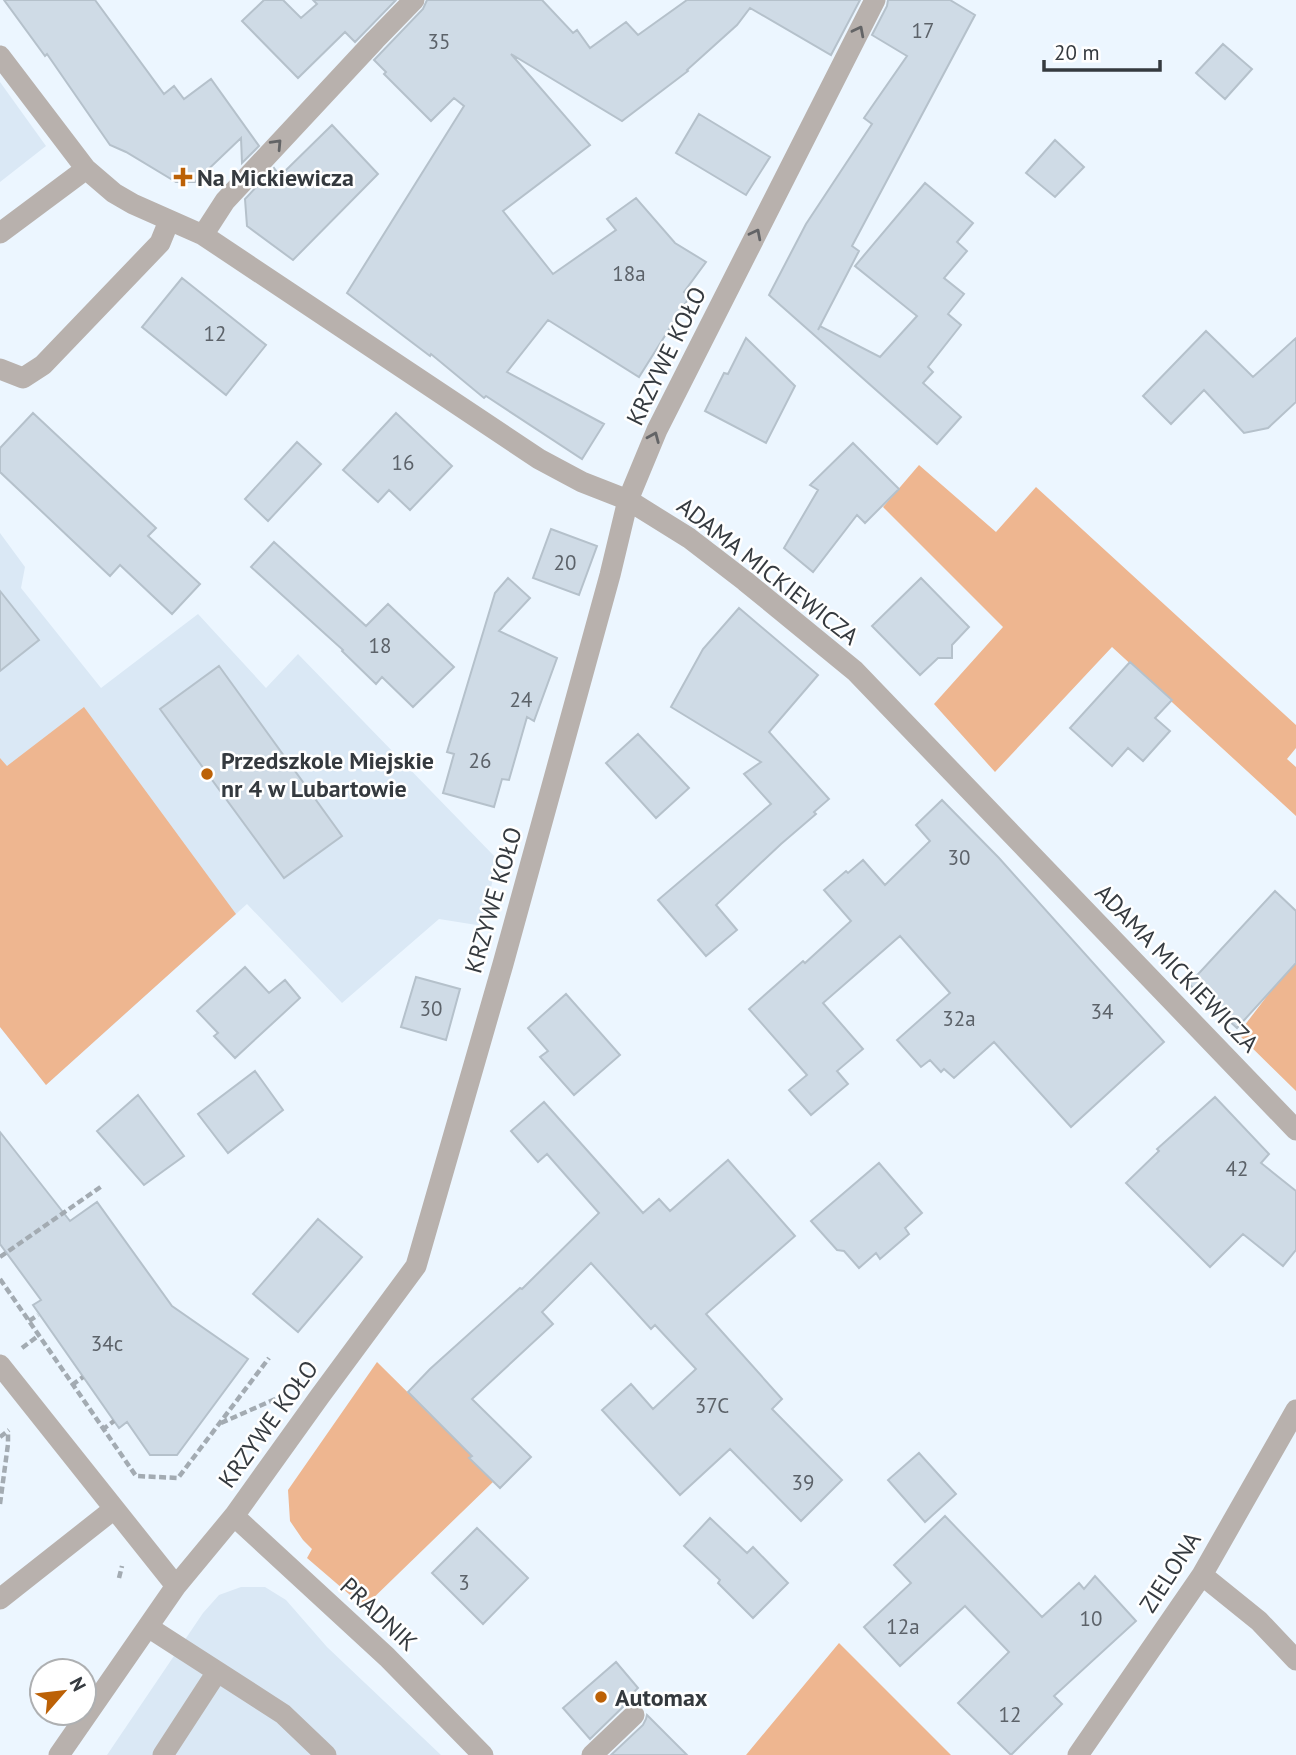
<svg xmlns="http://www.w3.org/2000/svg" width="1296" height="1755" font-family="'PT Sans',sans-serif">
	<rect width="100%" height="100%" fill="#ecf6ff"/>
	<!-- built -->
	<path fill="#dae8f5" d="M0,82l46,64 -46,36z
		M0,533l25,34 -4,21 80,100 97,-74 68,74 32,-34 199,205 -14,67 -44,-7 -97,84 -95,-99 -201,181 -46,-58z
		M241,1587h24l21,13 41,47 114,108h-334l96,-142 16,-18z"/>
	<!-- green -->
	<path fill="#eeb690" d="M919,465l77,67 40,-45 260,238v23l-9,11 9,8v49l-184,-169 -117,125 -61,-68 69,-77 -120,-120z
		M84,707l152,207 -190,171 -46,-58v-269l7,8z
		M1296,958v133l-58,-57z
		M377,1362l95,94 -2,3 23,23 -129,125 -57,-49 5,-9 -9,-9 -13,-19 -2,-31z
		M839,1643l112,112h-205z"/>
	<!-- building -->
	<path fill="#cfdbe6" stroke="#b5c1cb" stroke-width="2" d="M4,0h91l69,94 10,-8 10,13 27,-20 48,67 -17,17 -1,-25 -46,44h-19l-50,-30 -16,-7 -63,-91 -2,2z
		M264,0h19l18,18 16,-14 -4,-4h83l-41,42 -10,-10 -47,46 -56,-57z
		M427,0h115l31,33 4,-3 13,18 36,-26 12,13 49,-35h173l-29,55 -81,-47 -13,17 -50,45 1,1 -66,50 -111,-67 79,91 -87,66 50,63 63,-44 -9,-11 29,-21 39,45 31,19 -22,30 6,4 -51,81 -91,-57 -41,52 97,52 -22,35 -96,-63 -2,2 -53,-44 -1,2 -83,-63 117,-187 -10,-8 -23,23 -47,-47 2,-2 -12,-12 49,-51z
		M888,0h62l25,15 -123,231 7,5 -41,79 2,-4 60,31 37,-41 -62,-50 70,-83 48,40 -16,19 10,9 -23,27 20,16 -16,20 13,11 -33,42 5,5 -10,11 38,34 -24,27 -168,-149 37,-71 66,-100 -8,-6 43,-62 -35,-21 15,-29z
		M1223,44l29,25 -27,30 -29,-26z
		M699,114l71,43 -24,38 -70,-42z
		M332,125l46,49 -85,86 -46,-34 -2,-27 29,-31 6,8z
		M1055,140l29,27 -29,30 -29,-24z
		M182,278l84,67 -40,50 -84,-68z
		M1206,331l47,46 43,-39v64l-28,26 -24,5 -40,-43 -33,34 -28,-28z
		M746,338l49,48 -29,57 -61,-32 19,-38 4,1z
		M33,413l123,115 -8,8 52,48 -28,30 -52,-49 -10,11 -110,-104v-24z
		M396,413l56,53 -42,44 -21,-20 -11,12 -35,-32z
		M297,442l24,22 -53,57 -23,-22z
		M853,443l46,46 -34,34 -8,-8 -44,57 -29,-24 34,-58 -8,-5z
		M551,529l46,17 -18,49 -46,-17z
		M274,542l92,84 22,-22 66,63 -41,40 -31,-30 -6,7 -34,-33 1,-1 -92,-83z
		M508,578l22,20 -31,33 58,27 -23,63 -7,-4 -18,63 -7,-1 -8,28 -51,-14 11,-39 -7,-2 48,-159z
		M921,578l48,49 -17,18v13h-14l-18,17 -48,-49z
		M0,591l39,49 -39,31z
		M739,608l79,67 -49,57 60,67 -15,13 2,2 -35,30 -65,61 21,25 -31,26 -48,-56 113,-96 -27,-30 17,-12 -90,-55 32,-58z
		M1130,662l42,38 -17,18 15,13 -27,30 -15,-13 -16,18 -42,-38z
		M219,666l123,170 -58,42 -124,-169z
		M638,734l51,54 -33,30 -50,-55z
		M942,800l57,58 165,184 -93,85 -77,-85 -40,36 -10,-9 -3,3 -11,-12 -9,7 -24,-27 53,-47 -50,-57 -77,67 40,46 -26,22 11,13 -37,31 -22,-25 18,-15 -58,-66 54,-48 2,2 46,-42 -27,-31 22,-19 2,2 15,-13 22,25 45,-44 -14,-16z
		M1275,891l21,20v52l-59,65 -48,-44z
		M245,967l24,26 16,-13 15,18 -65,60 -21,-22 4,-3 -21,-22z
		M416,977l44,12 -14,51 -45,-13z
		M566,994l54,61 -46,40 -34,-38 8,-6 -20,-23z
		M255,1071l28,39 -55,43 -30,-39z
		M138,1095l46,61 -40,29 -47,-54z
		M1215,1097l54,57 -8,9 35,28v59l-13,16 -40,-32 -33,33 -84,-84 33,-32 -2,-2z
		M544,1102l99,111 16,-14 11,12 58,-51 67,76 -89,78 76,85 -10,10 70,71 -41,41 -71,-72 -50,46 -78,-85 29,-26 22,25 43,-40 -41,-44 -4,4 -60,-66 -49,49 11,12 -81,75 59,58 -31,31 -31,-30 3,-2 -64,-64 22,-23 90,-81 2,1 77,-76 -52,-59 -9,8 -27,-31z
		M0,1132l70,89 27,-19 75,104 76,53 -71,96h-27l-23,-33 -8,6 -86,-123 8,-5 -41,-56z
		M879,1163l43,50 -17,15 4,6 -29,25 -4,-6 -17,15 -15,-17 -7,-1 -26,-29z
		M318,1219l44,38 -64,75 -45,-38z
		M919,1453l37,41 -31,28 -37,-42z
		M945,1516l97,101 37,-34 5,6 11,-13 41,45 -82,75 8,8 -51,51 -53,-52 51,-51 -44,-46 -65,60 -36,-39 47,-44 -17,-18z
		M710,1518l37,35 6,-6 35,36 -35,35 -35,-35 2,-3 -36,-34z
		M477,1528l51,50 -45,46 -51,-51z
		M616,1662l22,26 -9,9 5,5 -9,3 -35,34 -27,-31z
		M647,1715l40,40h-76l32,-30 3,-6z"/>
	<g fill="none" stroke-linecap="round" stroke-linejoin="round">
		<!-- path -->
		<path stroke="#a3abb2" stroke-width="4.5" stroke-dasharray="7 3.5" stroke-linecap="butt" d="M0,1257l102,-71
			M0,1279l136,197 42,2 91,-120
			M29,1321l9,-6
			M22,1348l16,-12
			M72,1385l11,-8
			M221,1423l59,-26
			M102,1430l12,-9
			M0,1437l9,-7
			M0,1504l8,-60v-13
			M119,1578l3,-12"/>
		<!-- minor -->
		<path stroke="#b8b1ad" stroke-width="21" d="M0,56l86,113 28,24 19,11 70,31 336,224 43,23 46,18 61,38 56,43 110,90 441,459
			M0,233l86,-64
			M203,235l22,-34 150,-161 39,-40
			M0,369l23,9 20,-13 117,-122 9,-22
			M0,1365l176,221
			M234,1516l153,141 96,98
			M1202,1575l57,46 37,39
			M0,1599l114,-90
			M148,1627l135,87 43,41
			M59,1755l117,-169 58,-70 86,-120 96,-130 87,-302 107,-389 18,-75 29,-70 218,-430
			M163,1755l54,-83
			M592,1755l42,-40
			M1078,1755l124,-180 94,-165"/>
	</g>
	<!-- one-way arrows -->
	<defs><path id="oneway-chevron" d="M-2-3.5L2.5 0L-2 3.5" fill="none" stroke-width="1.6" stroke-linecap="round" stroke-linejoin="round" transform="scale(1.75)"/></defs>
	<g stroke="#636466">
		<use href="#oneway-chevron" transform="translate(859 31) rotate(-63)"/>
		<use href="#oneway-chevron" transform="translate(277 144) rotate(-47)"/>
		<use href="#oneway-chevron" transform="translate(756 234) rotate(-63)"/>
		<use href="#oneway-chevron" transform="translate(654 437) rotate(-67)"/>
	</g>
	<!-- markers -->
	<g fill="#bc6106" stroke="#fff" stroke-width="2.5">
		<path d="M179.5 166.5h7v7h7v7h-7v7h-7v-7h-7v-7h7z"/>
		<circle cx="207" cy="774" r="7"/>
		<circle cx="601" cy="1697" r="7"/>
	</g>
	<g text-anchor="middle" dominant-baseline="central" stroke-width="5" stroke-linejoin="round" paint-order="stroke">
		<!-- number labels -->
		<g font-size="21" fill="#5c6269">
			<text x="923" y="30">17</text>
			<text x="439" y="41">35</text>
			<text x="629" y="273">18a</text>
			<text x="215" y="333">12</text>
			<text x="403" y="462">16</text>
			<text x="565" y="562">20</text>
			<text x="380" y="645">18</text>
			<text x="521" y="699">24</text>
			<text x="480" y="760">26</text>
			<text x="959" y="857">30</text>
			<text x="431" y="1008">30</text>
			<text x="1102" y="1011">34</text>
			<text x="959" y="1018">32a</text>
			<text x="1237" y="1168">42</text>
			<text x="107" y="1343">34c</text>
			<text x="712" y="1405">37C</text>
			<text x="803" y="1482">39</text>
			<text x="464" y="1582">3</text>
			<text x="1091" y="1618">10</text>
			<text x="903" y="1626">12a</text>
			<text x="1010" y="1714">12</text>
		</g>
		<!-- poi labels -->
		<g font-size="24" font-weight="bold" fill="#353a3f" stroke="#fff" text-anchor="start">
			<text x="197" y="177">Na Mickiewicza</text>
			<text x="221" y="760">Przedszkole Miejskie<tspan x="221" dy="28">nr 4 w Lubartowie</tspan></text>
			<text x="615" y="1697">Automax</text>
		</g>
		<!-- street labels -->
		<g font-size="24" fill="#353a3f" stroke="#fff">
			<text transform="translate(666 356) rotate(-64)">KRZYWE KOŁO</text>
			<text transform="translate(768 571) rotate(38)">ADAMA MICKIEWICZA</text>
			<text transform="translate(493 900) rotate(-74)">KRZYWE KOŁO</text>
			<text transform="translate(1177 968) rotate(46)">ADAMA MICKIEWICZA</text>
			<text transform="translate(268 1424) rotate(-54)">KRZYWE KOŁO</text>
			<text transform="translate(1170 1572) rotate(-57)">ZIELONA</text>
			<text transform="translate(379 1614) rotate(43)">PRADNIK</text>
		</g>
	</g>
	<!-- north arrow -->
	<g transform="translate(63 1692) rotate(62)"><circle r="33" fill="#ffffff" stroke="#aeb0b2" stroke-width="2"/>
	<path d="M0-5L12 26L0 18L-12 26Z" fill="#bc6106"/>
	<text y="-10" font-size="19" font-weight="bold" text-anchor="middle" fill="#353a3f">N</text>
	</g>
	<!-- scale -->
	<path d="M1044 60v10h116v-10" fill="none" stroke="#353a3f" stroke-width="3.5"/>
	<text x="1054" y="60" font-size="21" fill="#353a3f" stroke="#ffffff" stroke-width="5" paint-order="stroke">20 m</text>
</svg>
